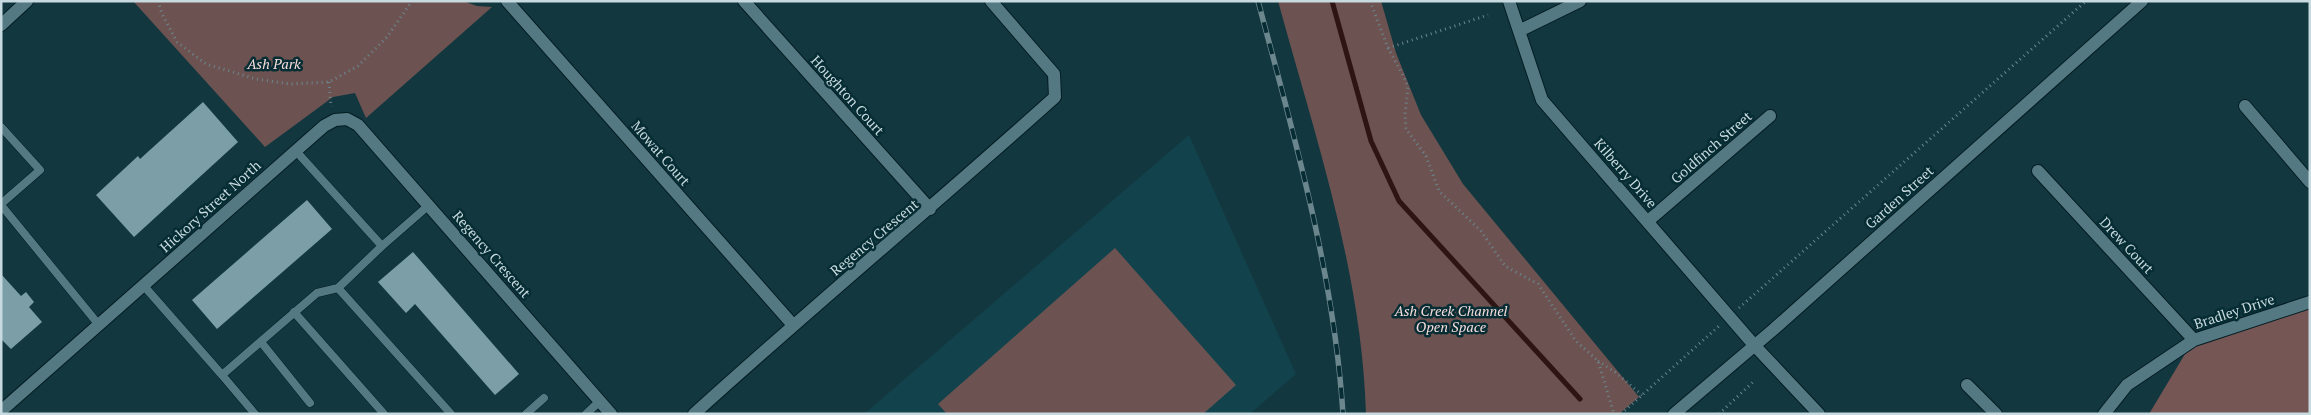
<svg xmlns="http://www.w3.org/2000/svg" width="2311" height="415" font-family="'PT Serif',serif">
	<rect width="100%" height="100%" fill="#13373f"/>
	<!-- built -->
	<path fill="#12424c" d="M1189,135l107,239 -46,40h-386z"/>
	<!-- green -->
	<path fill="#6c5351" d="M133,1h330l14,5 15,1 -126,111 -11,-25 -22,4 -68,50z
		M1278,1h103l15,52 25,62 42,69 176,213 -20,17h-253c-4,-141 -51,-278 -88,-413z
		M1115,248l121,137 -33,29h-256l-9,-10z"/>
	<!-- forest -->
	<path fill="#755655" d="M2310,303v111h-161l45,-75z"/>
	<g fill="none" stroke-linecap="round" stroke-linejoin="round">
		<!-- stream -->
		<path stroke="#2e1514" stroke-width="5" d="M1332,1l39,140 28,60 181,198"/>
	</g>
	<!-- building -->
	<path fill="#7c9fa7" d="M203,102l35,40 -104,95 -38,-42 42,-39 2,3z
		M307,200l25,29 -115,100 -25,-29z
		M413,252l106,122 -24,21 -80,-91 -9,9 -28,-31z
		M1,274l20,22 5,-4 8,10 -5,5 13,15 -31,27 -10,-10z"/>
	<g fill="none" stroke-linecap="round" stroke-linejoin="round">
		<defs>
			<path id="service" d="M1,127l39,43 -39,34
				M295,150l87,96 47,-41
				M1,205l98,120
				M144,286l78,89 95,-82 21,-5 44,-42
				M338,288l113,126
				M294,312l90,102
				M261,342l49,61
				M222,375l33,39
				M526,414l18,-16
				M586,414l14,-13"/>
			<path id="minor" d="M507,1l286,324
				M744,1l186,208
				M1509,1l33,99 212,245 65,69
				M1,25l26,-24
				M1519,31l61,-30
				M2245,106l65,76
				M2038,171l156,169
				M1648,221l122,-105
				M1967,385l29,29
				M1,411l323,-285 11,-6 12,-1 11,6 253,289
				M694,414c119,-108 242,-210 361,-317l-1,-23 -63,-73
				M2104,414l23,-29 67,-45 116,-38"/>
			<path id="tertiary" d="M1674,414l100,-85 368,-328"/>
		</defs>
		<!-- service casing -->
		<use href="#service" stroke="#031d23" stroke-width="9"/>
		<!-- minor casing -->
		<use href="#minor" stroke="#031d23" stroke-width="14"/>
		<!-- tertiary casing -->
		<use href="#tertiary" stroke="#031d23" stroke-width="14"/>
		<!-- path -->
		<path stroke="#6c878e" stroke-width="3" stroke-dasharray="1 4" stroke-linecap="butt" d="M158,1l4,13 15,28 29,22 50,15 34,5 39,-2 29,-16 29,-29 25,-36
			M1370,1l18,47 16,29 4,10 -3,27 1,15 20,27 13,35 42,40 24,35 33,18 38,57 22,20 16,53
			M1388,48l100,-33
			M329,82l2,25
			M1739,308l347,-307
			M1598,361l17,11 27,23
			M1621,414l98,-88
			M1719,414l34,-32"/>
		<!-- service -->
		<use href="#service" stroke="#557982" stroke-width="8"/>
		<!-- minor -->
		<use href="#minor" stroke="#557982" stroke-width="12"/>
		<!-- tertiary -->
		<use href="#tertiary" stroke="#557982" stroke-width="12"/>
		<defs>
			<path id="rail" d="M1258,1c36,135 76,272 85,413"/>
		</defs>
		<!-- rail casing -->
		<use href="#rail" stroke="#6b868d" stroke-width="5.5"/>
		<!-- rail -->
		<use href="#rail" stroke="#072d34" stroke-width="4" stroke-dasharray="11" stroke-linecap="butt"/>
	</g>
	<g text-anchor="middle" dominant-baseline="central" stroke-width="5" stroke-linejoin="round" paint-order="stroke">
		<!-- park labels -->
		<g font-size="14" font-style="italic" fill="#f7dddc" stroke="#072d34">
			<text x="274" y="63">Ash Park</text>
			<text x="1451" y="310">Ash Creek Channel<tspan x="1451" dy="16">Open Space</tspan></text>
		</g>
		<!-- street labels -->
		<g font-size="14" fill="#c7dadf" stroke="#072d34">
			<text transform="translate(848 95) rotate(48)">Houghton Court</text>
			<text transform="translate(1711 147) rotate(-41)">Goldfinch Street</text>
			<text transform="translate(661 153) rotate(49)">Mowat Court</text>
			<text transform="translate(1626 173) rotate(49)">Kilberry Drive</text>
			<text transform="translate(1899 197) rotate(-42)">Garden Street</text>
			<text transform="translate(210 206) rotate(-42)">Hickory Street North</text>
			<text transform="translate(874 237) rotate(-40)">Regency Crescent</text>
			<text transform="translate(2127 245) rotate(47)">Drew Court</text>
			<text transform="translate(492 254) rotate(49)">Regency Crescent</text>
			<text transform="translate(2234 311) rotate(-18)">Bradley Drive</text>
		</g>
	</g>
	<!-- border -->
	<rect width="2311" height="415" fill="none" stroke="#c7dadf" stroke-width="5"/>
</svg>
